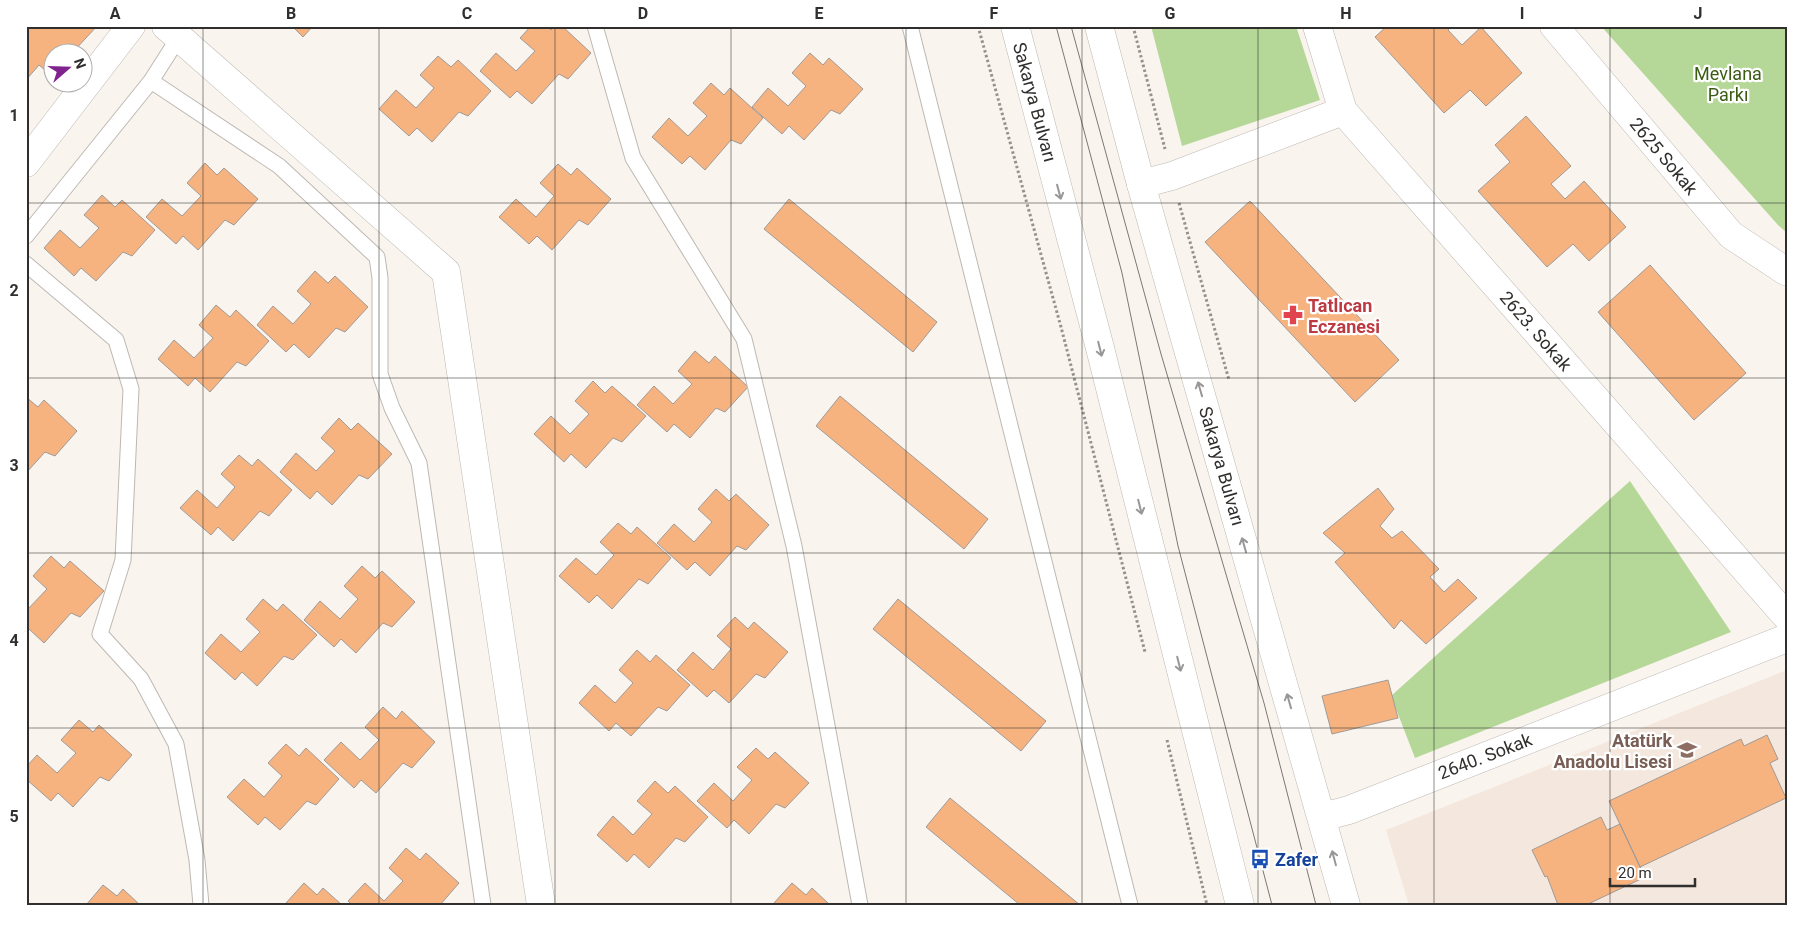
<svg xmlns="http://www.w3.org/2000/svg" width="1813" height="931" font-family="Roboto,sans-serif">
	<rect width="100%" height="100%" fill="#faf4ef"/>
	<!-- built -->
	<path fill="#f4e7dd" d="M1787,670v235h-378l-23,-75z"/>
	<!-- park -->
	<path fill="#b5d798" d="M1151,26h145l24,74 -138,46z
		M1601,26h186v207l-9,-8z
		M1630,481l101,151 -316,126 -24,-62z"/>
	<!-- building -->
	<path fill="#f6b380" stroke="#a09a96" d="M26,26h71l-24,26h-21v24l-13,-11 -13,15z
		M292,26h21l-10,11z
		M531,26h16l4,4 3,-4h8l29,27 -23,26 -9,-5 -27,30 -15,-13 -7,7 -30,-27 16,-18 20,18 19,-20 -15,-13z
		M1387,26h64l-3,4 14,15 19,-18 41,46 -36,33 -16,-16 -26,23 -69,-76z
		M810,53l13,12 6,-7 34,31 -23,25 -9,-4 -27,30 -15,-14 -7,8 -30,-27 16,-19 20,18 18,-20 -14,-13z
		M438,56l13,11 7,-7 33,31 -23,25 -9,-4 -27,30 -15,-14 -8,8 -30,-27 17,-19 20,18 18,-20 -14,-13z
		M711,83l13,12 6,-7 33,30 -22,26 -10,-4 -26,30 -15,-14 -8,8 -30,-27 17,-19 19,18 19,-20 -14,-13z
		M1526,116l45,50 -20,18 14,15 19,-18 42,46 -37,34 -16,-17 -26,23 -69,-76 32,-29 -15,-17z
		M205,163l12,12 7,-7 34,31 -24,26 -9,-5 -27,30 -15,-14 -7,8 -30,-27 16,-18 20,17 19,-20 -14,-13z
		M558,164l13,11 6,-7 34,31 -23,26 -9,-5 -27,30 -15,-14 -8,8 -30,-27 17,-18 20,18 18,-21 -14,-13z
		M102,195l13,12 7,-7 33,30 -23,26 -9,-4 -27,29 -15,-13 -7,8 -30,-28 16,-18 20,18 19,-20 -15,-13z
		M789,199l148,123 -24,30 -149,-123z
		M1250,201l149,159 -44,42 -150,-160z
		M1650,265l96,108 -52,47 -96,-108z
		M315,271l13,12 7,-7 33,31 -23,25 -9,-4 -27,30 -15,-14 -8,8 -29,-27 16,-19 20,18 18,-20 -14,-13z
		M216,305l14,12 6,-7 33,31 -23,25 -9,-4 -27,30 -15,-14 -7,8 -30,-27 16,-19 20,18 19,-20 -14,-13z
		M695,351l14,12 6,-7 33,31 -23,25 -9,-4 -26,30 -16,-14 -7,8 -30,-27 17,-19 19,18 19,-20 -14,-13z
		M593,381l12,12 7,-7 34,30 -24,26 -9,-4 -27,30 -15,-14 -7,8 -30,-28 17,-18 19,18 19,-20 -14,-13z
		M840,396l148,123 -24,30 -148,-123z
		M26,397l12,10 6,-7 33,31 -22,25 -10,-4 -19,21z
		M339,418l12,12 7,-7 34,31 -24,25 -9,-4 -27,30 -15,-14 -7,8 -30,-27 16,-19 20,18 19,-20 -14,-13z
		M239,455l13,11 6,-7 34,31 -23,26 -9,-5 -27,30 -15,-14 -7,8 -31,-27 17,-18 20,18 18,-21 -14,-13z
		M1378,488l16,21 -14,17 12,12 10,-7 37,38 -9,8 14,15 14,-13 19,19 -51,46 -25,-24 -7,9 -59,-67 10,-9 -22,-20z
		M716,489l13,12 7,-7 33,31 -23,25 -9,-4 -27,30 -15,-14 -8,8 -30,-27 17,-19 20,18 18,-20 -14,-13z
		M618,523l13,11 6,-7 34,31 -23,26 -9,-5 -27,30 -15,-14 -8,8 -30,-27 17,-18 20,17 18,-20 -14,-13z
		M51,556l13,12 6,-7 34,30 -24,26 -9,-4 -27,30 -15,-14 -3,3v-25l2,2 19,-20 -14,-13z
		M362,566l13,12 7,-7 33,31 -23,25 -9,-4 -27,30 -15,-14 -7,8 -30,-27 16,-19 20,18 18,-20 -14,-13z
		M263,599l14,12 6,-7 34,31 -24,25 -9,-4 -27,30 -15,-14 -7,8 -30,-27 16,-19 20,18 19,-20 -14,-13z
		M898,599l148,122 -25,30 -148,-122z
		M735,617l13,12 6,-7 34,30 -23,26 -9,-4 -27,29 -15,-13 -7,7 -30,-27 16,-18 20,18 18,-21 -14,-13z
		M637,650l13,12 6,-7 34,30 -23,26 -9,-4 -27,29 -15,-13 -7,8 -30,-28 16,-18 20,18 18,-20 -14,-13z
		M1388,680l10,38 -66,16 -10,-38z
		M383,707l13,12 6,-8 33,31 -23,26 -9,-5 -27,30 -15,-13 -7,8 -30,-28 17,-18 19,18 19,-20 -14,-13z
		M79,720l14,12 6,-7 33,30 -23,26 -9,-4 -27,30 -15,-14 -7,8 -25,-22v-12l11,-12 20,18 19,-20 -15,-13z
		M1767,735l11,24 -8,4 16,35 -146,69 -31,-66 132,-62 3,7z
		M286,744l13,12 7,-8 33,31 -23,26 -9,-4 -27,29 -15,-13 -7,8 -31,-28 17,-18 20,18 18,-21 -14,-13z
		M756,748l12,11 7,-7 34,31 -24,25 -9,-4 -27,30 -15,-14 -7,8 -30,-27 17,-18 19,18 19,-21 -15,-13z
		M655,781l13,12 7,-7 33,31 -23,25 -9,-4 -27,30 -15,-14 -7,8 -30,-27 16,-19 20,19 19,-21 -15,-13z
		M950,798l130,107h-60l-94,-78z
		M1601,817l6,13 13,-6 25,53 -59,28h-28l-11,-29 -2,1 -13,-27z
		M406,848l14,12 6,-7 33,30 -19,22h-88l-4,-4 17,-18 19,18 19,-20 -14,-13z
		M304,883l13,12 6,-7 19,17h-54l-2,-2z
		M792,883l14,12 6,-7 18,17h-54l-2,-2z
		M103,885l14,11 6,-7 17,16h-54z"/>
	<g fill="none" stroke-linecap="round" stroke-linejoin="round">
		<defs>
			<path id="service" d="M595,26l38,132 111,181 50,207 66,359
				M910,26l220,879
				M151,81l128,85 98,91 3,21v96l12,34 27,55 64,442
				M26,236l125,-155 28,-44
				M26,264l90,76 15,49 -8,171 -23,74 41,45 35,65 21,116 4,45"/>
			<path id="minor" d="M1317,26l26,85 444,506
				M1554,26l177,209 56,37
				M26,163l105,-137
				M1141,184l31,-8 171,-65
				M1322,817l27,-7 438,-172"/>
			<path id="tertiary" d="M166,26l280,246 95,633"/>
			<path id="primary" d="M1015,26l85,322 140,557
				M1099,26l42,158 205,721"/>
		</defs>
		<!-- service casing -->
		<use href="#service" stroke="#beb8b3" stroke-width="17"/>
		<!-- minor casing -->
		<use href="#minor" stroke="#beb8b3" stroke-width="29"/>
		<!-- tertiary casing -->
		<use href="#tertiary" stroke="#beb8b3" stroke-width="29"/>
		<!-- primary casing -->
		<use href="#primary" stroke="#beb8b3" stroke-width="29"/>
		<!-- path -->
		<path stroke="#95918e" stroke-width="3" stroke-dasharray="2.5 2.5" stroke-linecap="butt" d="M978,26l83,301 84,325
			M1133,26l32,123
			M1179,203l50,177
			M1167,740l40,165"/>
		<!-- service -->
		<use href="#service" stroke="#fff" stroke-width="15"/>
		<!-- minor -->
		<use href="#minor" stroke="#fff" stroke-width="28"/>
		<!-- tertiary -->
		<use href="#tertiary" stroke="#fff" stroke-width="28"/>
		<!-- primary -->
		<use href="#primary" stroke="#fff" stroke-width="28"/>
		<!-- tram -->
		<path stroke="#7c7875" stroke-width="1" d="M1056,26l66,247 56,273 94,359
			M1071,26l90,328 103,349 52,202"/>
	</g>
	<!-- one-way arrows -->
	<defs><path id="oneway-shaft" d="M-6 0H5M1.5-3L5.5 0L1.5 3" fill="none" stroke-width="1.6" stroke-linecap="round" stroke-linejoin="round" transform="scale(1.25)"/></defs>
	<g stroke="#989796">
		<use href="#oneway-shaft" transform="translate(1059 192) rotate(75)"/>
		<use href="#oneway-shaft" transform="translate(1100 349) rotate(76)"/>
		<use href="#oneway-shaft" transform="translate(1200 389) rotate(-106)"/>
		<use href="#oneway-shaft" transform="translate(1140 507) rotate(76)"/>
		<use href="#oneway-shaft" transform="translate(1244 545) rotate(-106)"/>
		<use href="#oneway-shaft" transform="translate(1179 664) rotate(76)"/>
		<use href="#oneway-shaft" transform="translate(1289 701) rotate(-106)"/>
		<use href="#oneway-shaft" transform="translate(1334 858) rotate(-105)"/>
	</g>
	<!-- grid -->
	<path fill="none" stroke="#312f2d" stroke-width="1" stroke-opacity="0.55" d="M203,26v879M379,26v879M555,26v879M731,26v879M906,26v879M1082,26v879M1258,26v879M1434,26v879M1610,26v879M26,203h1761M26,378h1761M26,553h1761M26,728h1761"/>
	<!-- icons -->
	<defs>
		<symbol id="pharmacy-bare" viewBox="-9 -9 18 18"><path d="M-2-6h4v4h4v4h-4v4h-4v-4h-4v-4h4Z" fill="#e0444e" stroke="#fff" stroke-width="2.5" paint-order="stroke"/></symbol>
		<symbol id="school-bare" viewBox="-9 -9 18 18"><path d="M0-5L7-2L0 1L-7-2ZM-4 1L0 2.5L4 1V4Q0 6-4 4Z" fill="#8d6e63" stroke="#fff" stroke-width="2.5" paint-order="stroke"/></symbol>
		<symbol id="bus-bare" viewBox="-9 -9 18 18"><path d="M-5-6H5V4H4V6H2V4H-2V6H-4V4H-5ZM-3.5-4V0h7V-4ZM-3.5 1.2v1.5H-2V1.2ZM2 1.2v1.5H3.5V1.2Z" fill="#1a4fb4" stroke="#fff" stroke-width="2.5" paint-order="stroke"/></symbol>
	</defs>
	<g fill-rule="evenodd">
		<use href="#pharmacy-bare" x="1279" y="301" width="28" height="28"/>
		<use href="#school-bare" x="1673" y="736" width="28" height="28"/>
		<use href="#bus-bare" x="1246" y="845" width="28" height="28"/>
	</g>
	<g text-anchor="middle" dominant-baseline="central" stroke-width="4.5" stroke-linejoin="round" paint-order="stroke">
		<!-- park labels -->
		<g font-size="18" fill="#3a5c13" stroke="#fff">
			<text x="1728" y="73">Mevlana<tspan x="1728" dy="21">Parkı</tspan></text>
		</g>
		<!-- street labels -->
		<g font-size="18" fill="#312f2d" stroke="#fff">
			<text transform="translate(1035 102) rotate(75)">Sakarya Bulvarı</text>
			<text transform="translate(1664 156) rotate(50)">2625 Sokak</text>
			<text transform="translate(1536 331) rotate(49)">2623. Sokak</text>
			<text transform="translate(1222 466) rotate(74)">Sakarya Bulvarı</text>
			<text transform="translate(1485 756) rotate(-21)">2640. Sokak</text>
		</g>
		<!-- health labels -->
		<g font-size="18" font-weight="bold" fill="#be3a42" stroke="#fff" text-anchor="start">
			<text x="1308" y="305">Tatlıcan<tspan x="1308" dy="21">Eczanesi</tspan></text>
		</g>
		<!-- education labels -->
		<g font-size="18" font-weight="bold" fill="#785e54" stroke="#fff" text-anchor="end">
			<text x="1672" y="740">Atatürk<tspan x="1672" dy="21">Anadolu Lisesi</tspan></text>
		</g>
		<!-- transit labels -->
		<g font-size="18" font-weight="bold" fill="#164399" stroke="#fff" text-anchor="start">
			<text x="1275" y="859">Zafer</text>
		</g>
	</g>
	<!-- border -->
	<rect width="1813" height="931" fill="none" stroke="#ffffff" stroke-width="55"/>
	<!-- north arrow -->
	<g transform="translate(68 68) rotate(70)"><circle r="24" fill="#ffffff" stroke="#adacab"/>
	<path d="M0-4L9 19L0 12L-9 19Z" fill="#81238f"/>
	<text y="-8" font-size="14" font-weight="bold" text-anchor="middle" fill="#312f2d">N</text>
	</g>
	<!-- scale -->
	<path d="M1610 878v8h85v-8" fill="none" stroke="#312f2d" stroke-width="2.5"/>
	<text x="1618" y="878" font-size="15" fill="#312f2d" stroke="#ffffff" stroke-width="4" paint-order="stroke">20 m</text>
	<rect x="28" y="28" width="1758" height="876" fill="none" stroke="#312f2d" stroke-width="2"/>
	<g font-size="16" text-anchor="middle" font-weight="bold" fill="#312f2d">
		<text x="115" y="19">A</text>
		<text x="291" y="19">B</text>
		<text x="467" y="19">C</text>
		<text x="643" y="19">D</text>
		<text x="819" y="19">E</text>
		<text x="994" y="19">F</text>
		<text x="1170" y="19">G</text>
		<text x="1346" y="19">H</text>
		<text x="1522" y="19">I</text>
		<text x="1698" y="19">J</text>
		<text x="14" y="121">1</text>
		<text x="14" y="296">2</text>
		<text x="14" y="471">3</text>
		<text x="14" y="646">4</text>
		<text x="14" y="822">5</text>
	</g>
</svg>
